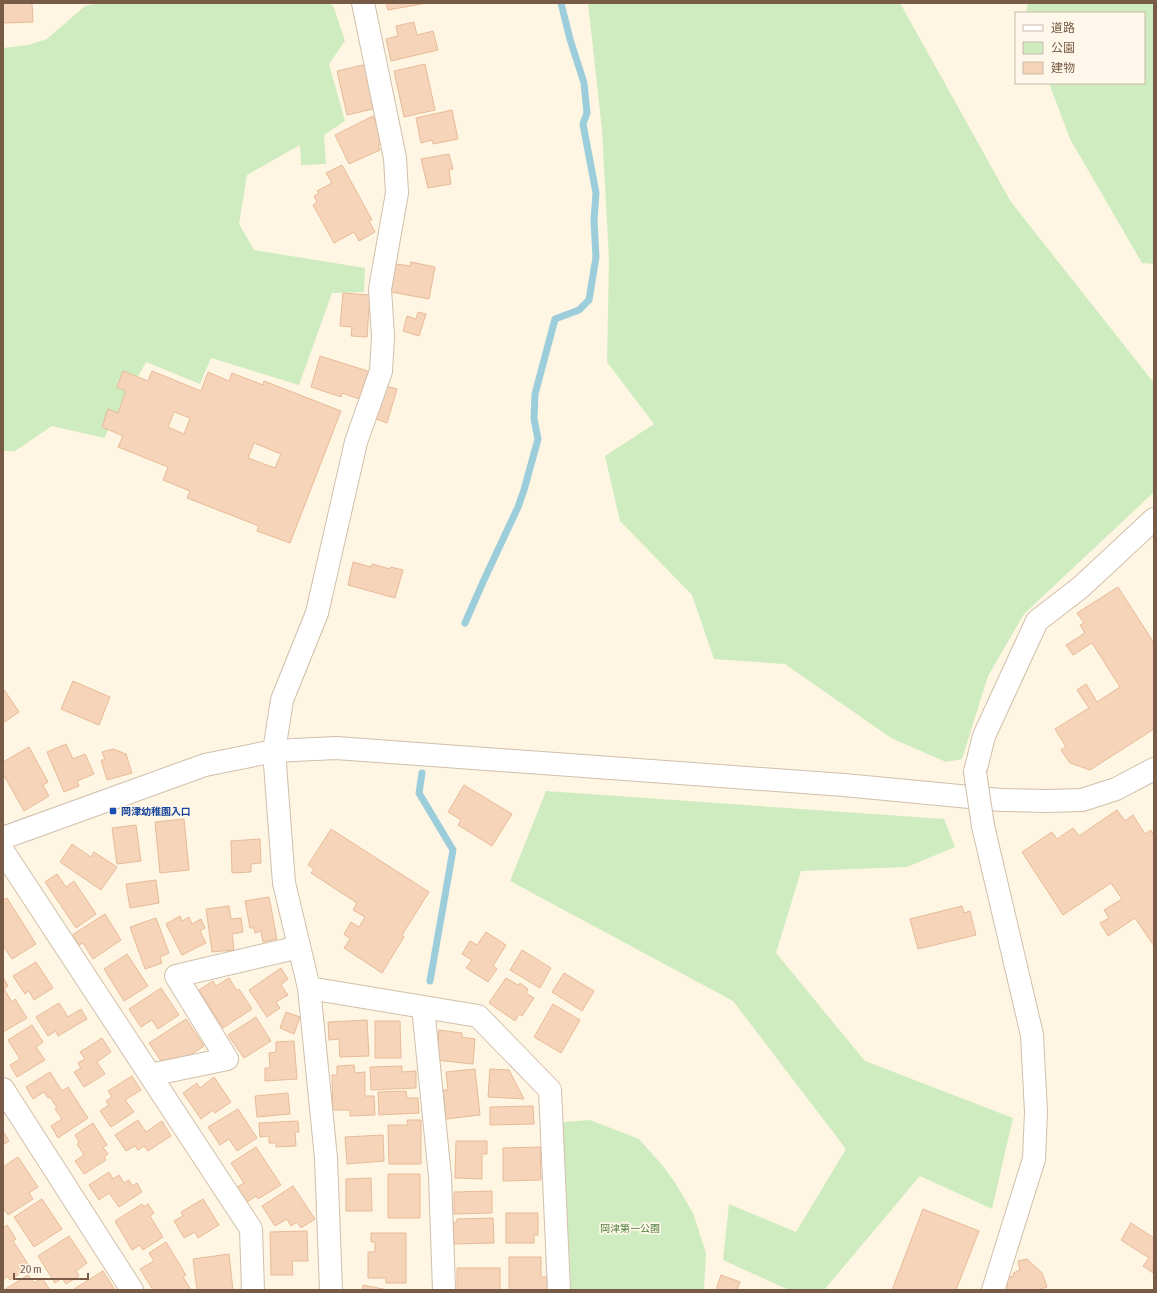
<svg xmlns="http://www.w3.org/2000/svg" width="1157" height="1293" font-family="'Asap Condensed','Noto Sans JP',sans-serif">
	<rect width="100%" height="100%" fill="#fef5e3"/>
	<!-- green -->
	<path fill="#cfecc0" d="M99,3h232l3,5 11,33 -16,23 16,57 -21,14 2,29 -25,1 -1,-20 -53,30 -8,49 15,26 111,18 -1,24 -32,1 -33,92 -88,-27 -11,26 -54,-22 -42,76 -52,-12 -37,25h-12v-403l25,-3 19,-6 38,-33z
		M588,3h312l111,199 143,181v109l-130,122 -36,62 -26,83 -16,3 -55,-24 -106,-74 -71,-5 -22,-64 -72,-74 -15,-65 49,-32 -47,-62 2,-103 -7,-129z
		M1028,3h126v261l-12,-1 -72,-124 -21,-56h95v-70h-118z
		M546,791l398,28 11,28 -48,20 -106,4 -25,82 89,108 148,57 -21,91 -72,-33 -96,114h-35l-66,-30 6,-56 67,28 50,-83 -113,-148 -223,-120z
		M590,1120l49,19 24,27 13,18 17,29 13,40 -2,37h-133l-8,-168z"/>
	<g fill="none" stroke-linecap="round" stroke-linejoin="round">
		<!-- stream -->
		<path stroke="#9ccddb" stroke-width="7" d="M465,623l18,-41 35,-75 6,-17 14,-51 -4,-20 1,-25 20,-75 24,-9 10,-10 7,-43 -2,-36 2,-28 -13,-69 4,-11 -3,-30 -14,-44 -9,-36
			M422,773l-3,20 34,57 -23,131"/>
	</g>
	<!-- building -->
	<path fill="#f5d4b9" stroke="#e8bb98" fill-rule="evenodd" d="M3,3h29l1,19 -30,1z
		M386,3h41l-39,7z
		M414,22l3,13 16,-4 5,19 -47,11 -5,-22 12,-3 -2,-10z
		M367,64l10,44 -30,7 -10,-44z
		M425,64l10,46 -31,7 -10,-46z
		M452,110l6,29 -25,5 -1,-4 -11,3 -5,-25z
		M373,116l10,21 -4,2 2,5 -3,1 2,5 -31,14 -14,-29z
		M449,154l4,15 -4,1 2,14 -23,4 -7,-29z
		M342,165l30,55 -3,1 6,11 -16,9 -5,-9 -20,11 -21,-38 4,-3 -3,-6 5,-3 -2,-2 15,-8 -6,-10z
		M411,262l24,5 -6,32 -38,-7 5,-28 14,2z
		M343,293l27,2 -3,42 -16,-1 1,-9 -12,-1z
		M418,312l8,2 -7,22 -16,-5 4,-15 9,3z
		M320,356l51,16 -9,28 -20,-7 -1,4 -30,-10z
		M123,371l25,10 4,-10 49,20 7,-19 21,9 3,-8 31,12 1,-4 77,30 -51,132 -33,-12 2,-5 -72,-28 3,-7 -27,-11 5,-13 -50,-20 5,-11 -21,-9 6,-18 10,4 8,-22 -9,-4zM174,412l16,6 -6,16 -16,-7zM254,443l27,11 -6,14 -27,-10z
		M386,386l11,3 -10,34 -11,-4z
		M353,562l18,5 1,-3 18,5 1,-2 12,3 -8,28 -47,-13z
		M1118,587l36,56v86l-64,41 -20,-7 -9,-13 5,-3 -11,-18 34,-21 -12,-18 9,-6 11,18 23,-15 -28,-44 -19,12 -7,-10 19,-12 -5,-8 4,-2 -7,-10z
		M73,681l37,16 -11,28 -38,-16z
		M3,688l16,24 -16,11z
		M66,744l7,15 12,-5 9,20 -17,7 2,5 -15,6 -17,-40z
		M29,747l19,35 -5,3 6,11 -25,15 -21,-37v-12z
		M113,749l13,5 6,19 -25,7 -6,-20h4l-3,-8z
		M464,785l48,29 -20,32 -34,-21 3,-5 -13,-8z
		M1117,810l8,11 8,-6 12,19 6,-4 3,5v111l-19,-28 -27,18 -8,-13 9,-5 -5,-8 18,-11 -11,-16 -48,32 -41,-63 30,-20 5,7 16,-11 6,8z
		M184,819l5,51 -29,3 -5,-51z
		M136,825l5,36 -24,3 -5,-36z
		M331,829l98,63 -27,43 2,2 -22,36 -38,-25 6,-9 -6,-5 7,-12 8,5 6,-10 -12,-7 4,-7 -46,-30 3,-4 -6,-4z
		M260,839l1,24 -10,1v8l-19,1 -1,-32z
		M72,844l19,13 3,-5 23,15 -16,23 -41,-28z
		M57,874l9,13 8,-6 22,33 -20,14 -31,-46z
		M156,880l3,23 -29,5 -4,-24z
		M269,897l8,42 -14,3 -2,-11 -6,2 -1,-5h-4l-5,-27z
		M7,898l29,46 -24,15 -9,-13v-46z
		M229,906l2,13 10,-1 2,14 -11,2 2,16 -22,2 -6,-43z
		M962,906l2,7 6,-2 6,24 -58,14 -8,-30z
		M105,914l16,26 -28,19 -10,-16 -4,2 -7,-10z
		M180,916l2,5 7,-4 3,7 9,-5 4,9 -5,3 6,12 -24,12 -16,-31z
		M156,918l13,35 -9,4 2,6 -17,6 -15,-42z
		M486,932l20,13 -13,21 4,3 -9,13 -22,-14 6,-8 -10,-6 8,-13 7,4z
		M522,950l29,18 -11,20 -30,-18z
		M127,954l21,32 -24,15 -20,-32z
		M36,962l17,26 -19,12 -5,-9 -4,3 -12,-18z
		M281,968l7,11 -7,6 7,10 -12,7 4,6 -13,9 -18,-27z
		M564,973l30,18 -12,20 -30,-19z
		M3,977l5,9 -4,3 8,13 3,-3 12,19 -24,14z
		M229,978l8,13 2,-2 13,20 -29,19 -24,-38 14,-9 3,5z
		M506,978l12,7 2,-2 8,6 -2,4 8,5 -12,18 -3,-2 -4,7 -26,-18z
		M161,988l18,27 -21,14 -6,-9 -11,7 -12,-18z
		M59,1003l9,14 13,-8 6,10 -29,17 -2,-5 -8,5 -12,-19z
		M553,1004l27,16 -19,33 -27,-16z
		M286,1012l14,5 -6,17 -14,-6z
		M256,1017l15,24 -27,17 -16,-23z
		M186,1019l18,27 -29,19 -5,-6 -7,5 -14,-21z
		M367,1020l2,36 -29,1 -1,-18 -10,1 -1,-18z
		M375,1021h25l1,37h-26z
		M32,1025l11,17 -7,5 9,13 -28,17 -7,-12 10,-6 -12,-19z
		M439,1030l23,3v4l13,2 -2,25 -37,-4z
		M102,1038l9,14 -14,10 8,12 -21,13 -10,-15 7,-4 -3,-5 7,-4 -5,-7z
		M294,1041l3,38 -32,2v-13h5l-1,-15 7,-1v-10z
		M354,1065l1,8 10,-1v24h9l1,19 -25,1v-6h-17l-1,-35h5v-9z
		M402,1066v6l14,-1v17l-45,2 -1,-23z
		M475,1069l5,46 -34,4 -3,-29h5l-2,-18z
		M490,1069l19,1 15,29 -36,-2z
		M50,1072l12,19 6,-4 20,31 -30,20 -7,-12 11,-7 -7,-10 2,-1 -7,-11 -2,1 -4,-6 -11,7 -7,-12z
		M132,1076l9,14 -16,10 9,12 -23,15 -11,-16 9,-6 -3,-4 6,-4 -4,-6z
		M214,1077l17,25 -16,11 -2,-3 -12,9 -18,-26 14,-10 3,5z
		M406,1091l1,7h11l1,15 -40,2 -1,-23z
		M288,1093l2,21 -33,3 -2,-21z
		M533,1106l1,18 -44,1v-18z
		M238,1109l19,29 -20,13 -8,-12 -9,6 -12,-18z
		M138,1120l8,12 16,-11 9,15 -23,15 -4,-5 -6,4 -3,-4 -9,5 -11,-16z
		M407,1120h14v44h-32l-1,-39h20z
		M298,1121l1,11h-4l1,14 -20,1v-4h-7v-7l-9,1 -1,-14z
		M93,1123l14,22 -4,2 5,7 -4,3 2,3 -22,14 -9,-13 9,-6 -7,-11 2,-2 -4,-7z
		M3,1131l6,10 -6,4z
		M383,1135l1,26 -37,3 -2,-27z
		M456,1141h31v13h-5v25l-27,-1z
		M256,1147l25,38 -23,14 -2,-3 -9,6 -10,-15 7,-4 -13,-20z
		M540,1147l1,33 -38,1v-33z
		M18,1157l20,30 -9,6 4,6 -25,16 -5,-8v-40z
		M109,1172l4,7 6,-4 5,8 5,-3 3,6 5,-3 5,9 -23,15 -10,-14 -10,7 -10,-15z
		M388,1174h32v44h-32z
		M371,1178l1,33h-26v-32z
		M293,1186l22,33 -14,9 -4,-6 -6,4 -4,-7 -12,7 -13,-20z
		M492,1191v22l-38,1v-22z
		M42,1199l20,30 -28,18 -20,-30z
		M203,1199l16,26 -21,13 -3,-6 -11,6 -10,-17 9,-5 -2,-4z
		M142,1204l2,3 4,-3 6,9 -4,3 13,21 -20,13 -3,-5 -8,5 -17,-29z
		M923,1209l56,22 -23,59h-64z
		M506,1213h32v22h-4v8h-28z
		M493,1218l1,25 -40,1 -1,-21 4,-1v-3z
		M1131,1223l23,15 -1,35 -10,-7 6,-8 -28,-18z
		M7,1225l9,14 -3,2 17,26 -20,13 -2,-4 -5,4v-52z
		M307,1231l1,30h-16l1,14h-22l-1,-43z
		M371,1233h35v50h-20v-5h-18v-26h7v-10h-4z
		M69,1236l18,27 -11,8 3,5 -13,8 -4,-6 -7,5 -17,-27z
		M166,1242l20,33 -3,2 8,13h-38l-13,-21 14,-8 -5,-8z
		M229,1254l4,36h-36l-4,-31z
		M509,1257h32v20h6l1,13h-39z
		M1027,1259l15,14 5,14 -10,3h-29l-3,-12 9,-2 -1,-3 7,-3 -2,-9z
		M457,1268h43v22h-43z
		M103,1271l12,19h-41v-1z
		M28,1275l6,8 8,-5 8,12h-46z
		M721,1275l19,7 -3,8h-21z
		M363,1285l25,5h-26z"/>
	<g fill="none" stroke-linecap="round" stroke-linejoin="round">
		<defs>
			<path id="minor" d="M975,772l9,-36 53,-115 44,-34 73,-68
				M983,826l49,209 4,77 -2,47 -41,131
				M3,838l202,-73 69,-14 62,-3 508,37 157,15 46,1 35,-1 34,-11 38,-20
				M3,851l248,378 2,61
				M309,988l169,28 72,74 9,200
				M423,1007l17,170 4,113
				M150,1075l77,-16 -51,-83 123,-29
				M3,1089l129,201
				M331,1290l-5,-132 -17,-170 -25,-105 -10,-132 8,-51 35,-87 39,-171 25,-71 2,-35 -3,-47 17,-96 -2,-35 -32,-155"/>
		</defs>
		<!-- minor casing -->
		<use href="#minor" stroke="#d1bfab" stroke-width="24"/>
		<!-- minor -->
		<use href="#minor" stroke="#fff" stroke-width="22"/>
		<defs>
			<path id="minor-bridge" d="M975,772l8,54"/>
		</defs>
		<!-- minor-bridge casing -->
		<use href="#minor-bridge" stroke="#d1bfab" stroke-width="24" stroke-linecap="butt"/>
		<!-- minor-bridge -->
		<use href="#minor-bridge" stroke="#fff" stroke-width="22"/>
	</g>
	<!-- markers -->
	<rect fill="#1a4fb4" stroke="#fff8ea" stroke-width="1.5" x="109" y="807" width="8" height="8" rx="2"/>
	<g text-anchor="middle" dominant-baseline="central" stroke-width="3.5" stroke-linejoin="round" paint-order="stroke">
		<!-- transit labels -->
		<g font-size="10" font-weight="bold" fill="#164399" stroke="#fff8ea" text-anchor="start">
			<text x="121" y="811">岡津幼稚園入口</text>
		</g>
		<!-- park labels -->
		<g font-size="10" fill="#4d7e3e" stroke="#fff8ea">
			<text x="630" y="1228">岡津第一公園</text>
		</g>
	</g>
	<!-- border -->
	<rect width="1157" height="1293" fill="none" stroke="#775b47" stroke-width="8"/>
	<!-- legend -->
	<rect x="1015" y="12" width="130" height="72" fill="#fff8ea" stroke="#c9b9a9"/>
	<rect x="1023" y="25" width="20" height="6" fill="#ffffff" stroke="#c9b9a9"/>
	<text x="1051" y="32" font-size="12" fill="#775b47">道路</text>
	<rect x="1023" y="42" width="20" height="12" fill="#cfecc0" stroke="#c9b9a9"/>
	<text x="1051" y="52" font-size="12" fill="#775b47">公園</text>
	<rect x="1023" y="62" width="20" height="12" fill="#f5d4b9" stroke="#c9b9a9"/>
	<text x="1051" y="72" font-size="12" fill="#775b47">建物</text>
	<!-- scale -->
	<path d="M14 1273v6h74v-6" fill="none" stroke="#775b47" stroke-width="2"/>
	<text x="20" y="1273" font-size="12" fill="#775b47" stroke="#fff8ea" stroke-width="3" paint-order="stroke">20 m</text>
</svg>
